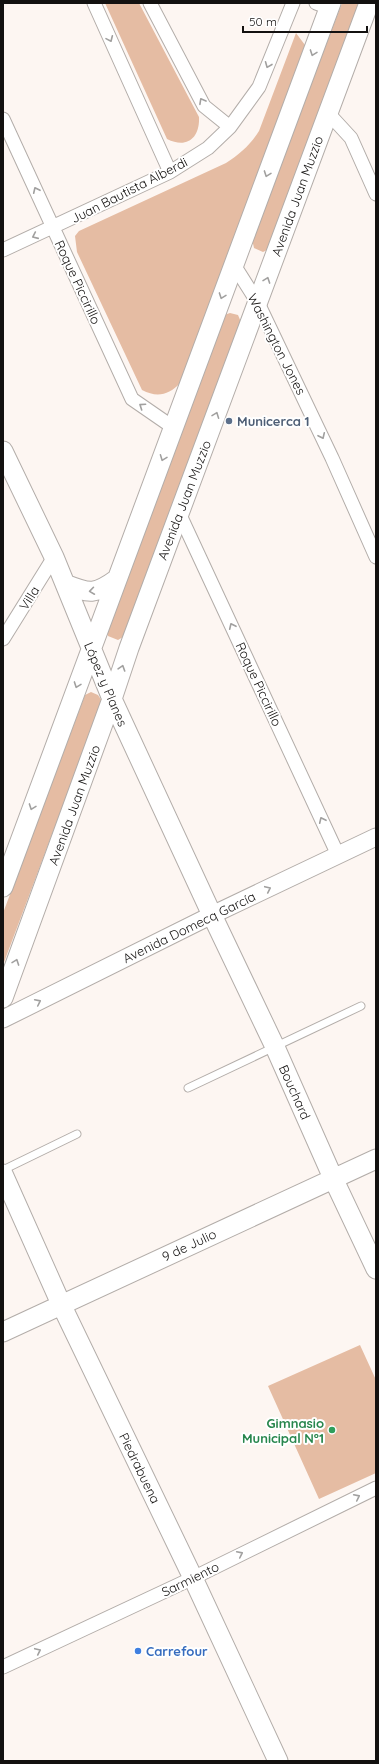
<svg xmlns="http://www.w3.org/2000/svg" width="379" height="1764" font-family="Quicksand,sans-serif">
	<rect width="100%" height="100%" fill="#fdf6f2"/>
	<!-- green -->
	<path fill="#e5bca3" d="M105,3h34l60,114c1,21 -12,32 -32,22z
		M342,3h19l-92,246 -6,3 -9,-4 -2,-9z
		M296,33l9,12 -125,338c-11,12 -23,15 -38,7l-65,-138 -2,-16 4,-5 147,-68c14,-9 24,-18 33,-32z
		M230,313l8,2 3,7 -118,315 -5,3 -10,-4 -1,-8 117,-313z
		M91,692l7,3 4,6 -99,264v-52l82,-218z
		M360,1345l16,35v93l-57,26 -51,-113z"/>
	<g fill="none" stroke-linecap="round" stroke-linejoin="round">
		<defs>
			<path id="service" d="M188,1088l173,-82
				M3,1170l74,-36"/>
			<path id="minor" d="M94,3l76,169
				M150,3l54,103 26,21
				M316,3l13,5
				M328,113l23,25 25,56
				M3,119l129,280 42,29
				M3,250l167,-78 38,-24 22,-21 29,-40 34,-84
				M234,265l24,38 74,155 44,99
				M179,513l159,342
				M3,639l51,-82
				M3,1667l190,-89 183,-90"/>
			<path id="tertiary" d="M3,1019l209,-104 164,-78"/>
			<path id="secondary" d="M3,451l51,106 58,142 100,216 63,132 58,131 43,91
				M65,584c25,10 30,11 52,-5
				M3,887l328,-884
				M3,998l109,-299 17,-51 240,-645
				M3,1174l58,130 132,274 85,183
				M3,1332l373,-173"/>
		</defs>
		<!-- service casing -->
		<use href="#service" stroke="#b3ada9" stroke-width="9"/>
		<!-- minor casing -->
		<use href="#minor" stroke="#b3ada9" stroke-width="15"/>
		<!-- tertiary casing -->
		<use href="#tertiary" stroke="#b3ada9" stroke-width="19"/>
		<!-- secondary casing -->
		<use href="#secondary" stroke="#b3ada9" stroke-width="21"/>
		<!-- service -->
		<use href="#service" stroke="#fff" stroke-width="7"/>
		<!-- minor -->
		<use href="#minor" stroke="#fff" stroke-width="13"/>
		<!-- tertiary -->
		<use href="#tertiary" stroke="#fff" stroke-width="17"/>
		<!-- secondary -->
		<use href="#secondary" stroke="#fff" stroke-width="19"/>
	</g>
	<!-- one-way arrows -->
	<defs><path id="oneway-chevron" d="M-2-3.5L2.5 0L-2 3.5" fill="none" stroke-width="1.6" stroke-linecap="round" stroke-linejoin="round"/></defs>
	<g stroke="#a1a09f">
		<use href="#oneway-chevron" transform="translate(110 39) rotate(66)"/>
		<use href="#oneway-chevron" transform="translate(313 53) rotate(110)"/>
		<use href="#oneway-chevron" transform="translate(268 65) rotate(112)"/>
		<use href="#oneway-chevron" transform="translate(202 101) rotate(-119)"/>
		<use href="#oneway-chevron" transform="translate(267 174) rotate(110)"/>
		<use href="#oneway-chevron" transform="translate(36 190) rotate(-115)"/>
		<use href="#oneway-chevron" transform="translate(35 236) rotate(156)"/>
		<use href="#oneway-chevron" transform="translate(267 280) rotate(-70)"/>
		<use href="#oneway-chevron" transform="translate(222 296) rotate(110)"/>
		<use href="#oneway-chevron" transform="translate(142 406) rotate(-146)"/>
		<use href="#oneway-chevron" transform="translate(216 415) rotate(-69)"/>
		<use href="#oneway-chevron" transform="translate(322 436) rotate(65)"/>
		<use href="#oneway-chevron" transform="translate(163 458) rotate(111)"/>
		<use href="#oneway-chevron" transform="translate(92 591) rotate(172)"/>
		<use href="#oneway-chevron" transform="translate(232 626) rotate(-115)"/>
		<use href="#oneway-chevron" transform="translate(122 668) rotate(-72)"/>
		<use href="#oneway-chevron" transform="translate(77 685) rotate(110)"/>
		<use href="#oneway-chevron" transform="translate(32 807) rotate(110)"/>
		<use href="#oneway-chevron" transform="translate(322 820) rotate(-115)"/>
		<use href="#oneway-chevron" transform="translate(268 889) rotate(-25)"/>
		<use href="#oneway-chevron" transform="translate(16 962) rotate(-70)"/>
		<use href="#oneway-chevron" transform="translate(38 1002) rotate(-26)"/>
		<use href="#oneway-chevron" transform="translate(357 1497) rotate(-26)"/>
		<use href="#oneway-chevron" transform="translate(240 1554) rotate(-26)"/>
		<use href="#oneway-chevron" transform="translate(38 1651) rotate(-25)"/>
	</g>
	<!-- markers -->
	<circle fill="#5c6f8a" stroke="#fff" stroke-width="1.5" cx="229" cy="421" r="4"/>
	<circle fill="#2e9e5b" stroke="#fff" stroke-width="1.5" cx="332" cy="1430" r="4"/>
	<circle fill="#3f7fe0" stroke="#fff" stroke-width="1.5" cx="138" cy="1651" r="4"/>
	<g text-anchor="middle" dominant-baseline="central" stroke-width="4" stroke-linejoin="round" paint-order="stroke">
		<!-- street labels -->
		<g font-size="13" fill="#131110" stroke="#fff">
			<text transform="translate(129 190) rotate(-27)">Juan Bautista Alberdi</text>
			<text transform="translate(297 196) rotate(-70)">Avenida Juan Muzzio</text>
			<text transform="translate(78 282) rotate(65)">Roque Piccirillo</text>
			<text transform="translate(277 344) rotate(63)">Washington Jones</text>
			<text transform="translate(184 500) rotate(-69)">Avenida Juan Muzzio</text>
			<text transform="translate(29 598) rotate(-58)">Villa</text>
			<text transform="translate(106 684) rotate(67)">López y Planes</text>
			<text transform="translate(259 684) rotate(65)">Roque Piccirillo</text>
			<text transform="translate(74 805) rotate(-70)">Avenida Juan Muzzio</text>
			<text transform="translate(189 927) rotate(-26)">Avenida Domecq García</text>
			<text transform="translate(295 1092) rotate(66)">Bouchard</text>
			<text transform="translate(189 1245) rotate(-25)">9 de Julio</text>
			<text transform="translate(140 1468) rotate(64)">Piedrabuena</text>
			<text transform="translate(190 1579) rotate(-26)">Sarmiento</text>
		</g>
		<!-- service labels -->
		<g font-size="13" font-weight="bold" fill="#4e5e75" stroke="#fff" text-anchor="start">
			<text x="237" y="421">Municerca 1</text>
		</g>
		<!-- leisure labels -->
		<g font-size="13" font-weight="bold" fill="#27864d" stroke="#fff" text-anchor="end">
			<text x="324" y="1423">Gimnasio<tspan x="324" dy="15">Municipal N°1</tspan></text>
		</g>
		<!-- shop labels -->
		<g font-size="13" font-weight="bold" fill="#366cbe" stroke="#fff" text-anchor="start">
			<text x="146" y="1651">Carrefour</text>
		</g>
	</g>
	<!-- border -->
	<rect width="379" height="1764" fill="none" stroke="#131110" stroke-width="8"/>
	<!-- scale -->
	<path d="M243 26v6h124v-6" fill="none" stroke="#131110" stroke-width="2"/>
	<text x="249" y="26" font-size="12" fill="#131110" stroke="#ffffff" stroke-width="3" paint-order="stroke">50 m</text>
</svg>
